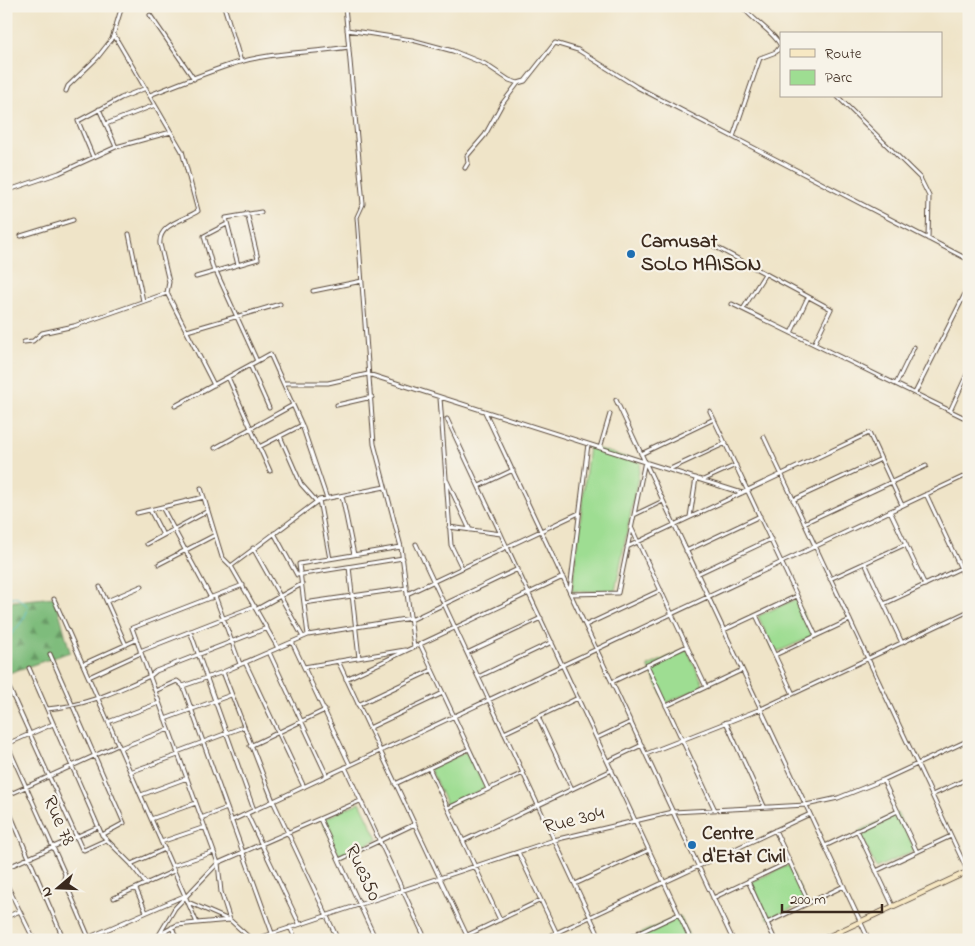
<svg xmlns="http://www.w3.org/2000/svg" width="975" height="946" font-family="'Indie Flower',sans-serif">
	<defs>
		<pattern id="forest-firs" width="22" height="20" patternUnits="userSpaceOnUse" patternTransform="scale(1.25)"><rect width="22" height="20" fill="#7ebc7c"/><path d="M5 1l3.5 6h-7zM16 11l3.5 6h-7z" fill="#689965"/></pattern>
	</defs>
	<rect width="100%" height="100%" fill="#f7f3e8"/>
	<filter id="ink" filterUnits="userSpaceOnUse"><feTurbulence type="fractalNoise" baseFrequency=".02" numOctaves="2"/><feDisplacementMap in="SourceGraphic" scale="10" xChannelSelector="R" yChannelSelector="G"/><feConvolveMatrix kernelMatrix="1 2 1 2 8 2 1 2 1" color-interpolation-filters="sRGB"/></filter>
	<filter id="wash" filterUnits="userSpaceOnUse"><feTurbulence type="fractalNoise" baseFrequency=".0096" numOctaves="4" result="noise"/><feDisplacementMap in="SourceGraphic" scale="20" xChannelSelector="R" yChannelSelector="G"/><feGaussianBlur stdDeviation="1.12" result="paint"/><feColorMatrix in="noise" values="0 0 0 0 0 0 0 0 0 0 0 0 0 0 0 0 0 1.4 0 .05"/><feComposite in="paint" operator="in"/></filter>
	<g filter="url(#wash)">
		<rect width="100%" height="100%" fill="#efe4c8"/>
		<!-- forest -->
		<path fill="url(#forest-firs)" stroke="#5c734d" d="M55,597l15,55 -64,22v-72z"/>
		<!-- green -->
		<path fill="#9edd92" stroke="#6c8458" d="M589,446l52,16 -26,129h-43z
			M796,599l17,37 -38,17 -17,-37z
			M687,649l17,37 -38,17 -18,-37z
			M468,751l17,37 -38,18 -17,-37z
			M360,802l18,37 -38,18 -18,-37z
			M897,813l18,37 -39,18 -17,-37z
			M789,865l17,37 -38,17 -17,-37z
			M680,916l11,24h-47l-3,-7z"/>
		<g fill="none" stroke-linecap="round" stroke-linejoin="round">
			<!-- stream -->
			<path stroke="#53c0cb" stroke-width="1" d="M6,596l12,2 10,8c-1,14 -15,24 -22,36"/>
		</g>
	</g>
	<g filter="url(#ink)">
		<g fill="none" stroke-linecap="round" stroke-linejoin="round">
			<defs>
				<path id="street" d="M224,6l17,56
					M345,6l18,198 -6,13 17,227 27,103 13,100
					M742,6c12,16 30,24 39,40
					M150,15l44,64
					M347,30l65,10 41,11 32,13 24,16 9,3 -16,21 -17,31 -18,21 1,7 -3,5
					M114,35l68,116 16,60c-13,9 -40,13 -38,33l9,38 -2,11 47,92
					M518,83l7,-2 30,-38 23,7 59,37 332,173
					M66,91l2,-5 29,-28 15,-19 10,-33
					M150,95c28,-11 57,-23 86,-32 37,-11 75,-10 113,-16
					M837,96l83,82 9,18 -1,43
					M99,109l17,38
					M106,124l49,-19
					M733,137l27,-79 16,-6 4,-5
					M93,157l-15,-36 43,-23 25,-10
					M6,191l53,-18 57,-26 55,-15
					M129,234l14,67
					M21,236l52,-16
					M714,246l117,63 -17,35
					M238,265l-12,-47 35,-6
					M216,271l41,90
					M214,272l-10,-36 23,-12
					M196,277l62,-18 -11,-46
					M313,291l49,-10
					M732,304l237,116
					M743,309l22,-35
					M187,331l93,-27
					M791,333l17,-36
					M24,342l9,-1 9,-8 32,-7 93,-33
					M250,365l19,43
					M228,377l42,94
					M284,383h44l40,-9 374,119
					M896,384l18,-37
					M915,393l54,-107
					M440,398l11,147 11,23
					M616,400l253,540
					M337,405l35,-8
					M175,406l95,-52 32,71 25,74
					M710,411l106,225
					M950,411l19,-41
					M485,412l248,528
					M447,419l244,521
					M280,436l21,48 16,18
					M764,437l205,437
					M259,447l43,-22
					M215,448l78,-43
					M600,448l10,-34
					M641,454l73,-35
					M670,469l56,-26
					M703,480l33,-15
					M447,481l23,49
					M479,486l34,-16
					M201,488l21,69 9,9 47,82
					M926,494l43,92
					M342,496l12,59
					M319,500l11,59
					M793,500l88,-41
					M162,507l49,91
					M150,510l13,25
					M890,511l35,74
					M137,513l67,-16
					M634,515l29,-14
					M690,517l6,-39
					M804,523l122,-57
					M449,527l52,7
					M631,527l75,160
					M274,533l23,42 106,-17
					M147,544l61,-33
					M416,544l185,396
					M627,547l242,-114 33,72
					M253,548l50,89
					M686,551l74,-35
					M865,563l37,80
					M159,564l56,-29
					M231,566l88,-66 66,-13
					M349,567l10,91
					M697,574l74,-35
					M830,579l76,-35
					M243,585l-111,43 86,235 3,29 9,28 22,20
					M100,587l26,58
					M570,590l18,-146
					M407,594l172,-81
					M571,594l47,-1 27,-132
					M215,596l25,68
					M54,599l143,324 33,-3
					M107,601l35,-15
					M304,603l103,-15
					M884,604l85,-40
					M257,609l45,-25
					M756,615l37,79
					M411,620l107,-51
					M586,625l75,-35
					M724,630l73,-34
					M190,631l64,179
					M308,635l-9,-71 102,-17
					M292,642l58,123
					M420,644l68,145
					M140,651l115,-45
					M269,652l58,124
					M467,653l74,-35
					M50,654l74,169 -22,12
					M775,655l75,-35
					M338,661l131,279
					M245,662l59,125
					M83,664l53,-24
					M647,665l68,145
					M304,667l101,-17
					M29,668l73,167 29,29 15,20
					M223,672l50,129 65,139
					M89,677l52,-24
					M478,677l74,-35
					M346,679l217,-102
					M6,681l76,168 2,1 22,-10
					M612,682l75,-36
					M183,686l40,-14 85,-37 103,-17
					M155,691l22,-10 6,5 89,247
					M358,705l74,-35
					M666,706l76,-36
					M47,709c39,-3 67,-17 103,-33l6,-5 111,-43
					M538,717l34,72
					M165,719l66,-24
					M108,722l51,-19
					M726,722l38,84
					M369,728l74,-35
					M504,733l74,-35
					M597,738l34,-16
					M6,742l59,132 -1,5 26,61
					M7,744l46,-20
					M250,746l75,-36
					M120,748l49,-19
					M177,752l66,-25
					M646,754l115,-45 208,-98
					M608,761l34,-16
					M345,767l81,173
					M429,768l71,152
					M130,772l48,-17
					M966,779l3,5
					M883,780l34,72
					M395,784l74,-35
					M141,795l46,-17
					M932,795l37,-17
					M6,796l112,-51
					M6,804l58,136
					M448,808l75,-35
					M247,814l52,109
					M201,818l26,-10
					M151,819l45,-16
					M320,819l56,121
					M231,821l734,-345
					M775,830l34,73
					M857,830l36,76
					M463,841l149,-71
					M161,842l44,-15
					M825,846l73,-35
					M518,852l42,88
					M339,860l76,-36
					M131,864l34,-15
					M172,866l42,-14
					M6,868l92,-41
					M876,871l75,-35
					M748,881l27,59
					M6,883l28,57
					M575,884l74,-34
					M136,889l10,23
					M114,898l60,-27
					M713,898l76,-36
					M188,902l41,18
					M6,917l14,-6
					M767,923l77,-37
					M172,927l5,13
					M290,927l6,13
					M639,932l4,8
					M6,933l4,7
					M162,933l15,-8 20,-2
					M83,940l101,-44
					M156,940l19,-32 43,-45 142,-62
					M253,940l301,-100 119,-28 133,-7 32,-7 45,-18 86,-40
					M457,940l84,-40
					M541,940l269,-126
					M624,940l55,-26"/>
				<path id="secondary" d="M821,940l148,-69"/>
			</defs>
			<!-- street casing -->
			<use href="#street" stroke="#564638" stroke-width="5"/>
			<!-- secondary casing -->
			<use href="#secondary" stroke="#564638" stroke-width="6"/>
			<!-- street -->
			<use href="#street" stroke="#fff" stroke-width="3"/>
			<!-- secondary -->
			<use href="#secondary" stroke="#f7e8c3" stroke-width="4.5"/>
		</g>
	</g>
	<!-- markers -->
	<g fill="#1f6fb2" stroke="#f7f3e8" stroke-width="2">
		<circle cx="631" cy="254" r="5"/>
		<circle cx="692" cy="845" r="5"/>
	</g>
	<g text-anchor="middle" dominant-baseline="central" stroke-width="4.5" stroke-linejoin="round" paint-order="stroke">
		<!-- poi labels -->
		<g font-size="20" font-weight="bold" fill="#3b2a1e" stroke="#f7f3e8" text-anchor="start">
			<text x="641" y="242">Camusat<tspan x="641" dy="23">SOLO MAISON</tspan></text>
			<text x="702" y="834">Centre<tspan x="702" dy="23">d'Etat Civil</tspan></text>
		</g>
		<!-- street labels -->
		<g font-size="20" fill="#3b2a1e" stroke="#f7f3e8">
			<text transform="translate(58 821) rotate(66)">Rue 78</text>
			<text transform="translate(574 821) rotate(-14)">Rue 304</text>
			<text transform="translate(362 873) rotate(65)">Rue350</text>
		</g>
	</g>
	<!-- margin -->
	<rect width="975" height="946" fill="none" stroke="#f7f3e8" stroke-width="25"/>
	<!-- legend -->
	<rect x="780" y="32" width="162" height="65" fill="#f7f3e8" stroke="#aca397"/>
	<rect x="790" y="49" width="25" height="8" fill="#f7e8c3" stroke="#aca397"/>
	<text x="825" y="58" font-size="15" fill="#3b2a1e">Route</text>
	<rect x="790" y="70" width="25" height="15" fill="#9edd92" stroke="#aca397"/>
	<text x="825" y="82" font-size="15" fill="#3b2a1e">Parc</text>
	<!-- north arrow -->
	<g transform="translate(58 888) rotate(251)" stroke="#f7f3e8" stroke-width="4" paint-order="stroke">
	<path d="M0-4L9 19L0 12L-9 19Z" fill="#3b2a1e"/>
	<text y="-8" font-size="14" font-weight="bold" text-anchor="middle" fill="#3b2a1e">N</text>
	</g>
	<!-- scale -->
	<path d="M782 904v8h100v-8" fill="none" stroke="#3b2a1e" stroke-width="2.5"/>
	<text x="790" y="904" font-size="15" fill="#3b2a1e" stroke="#f7f3e8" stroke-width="4" paint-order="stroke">200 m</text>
</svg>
